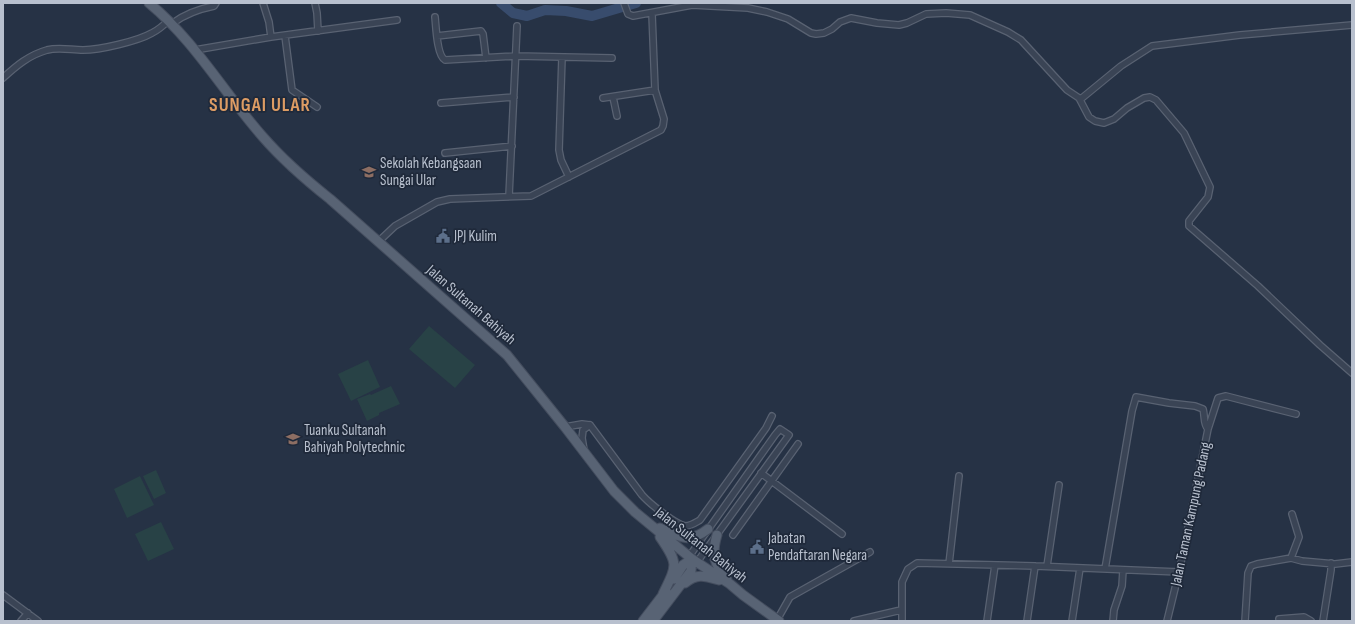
<svg xmlns="http://www.w3.org/2000/svg" width="1355" height="624" font-family="'Sofia Sans Condensed',sans-serif">
	<rect width="100%" height="100%" fill="#263245"/>
	<!-- green -->
	<path fill="#284246" d="M429,326l46,39 -20,23 -46,-39z
		M368,360l12,27 -29,14 -13,-27z
		M391,386l9,18 -21,9v2l-12,6 -10,-22 13,-5 1,1z
		M156,470l10,23 -12,6 -11,-23z
		M140,476l14,29 -27,13 -13,-29z
		M161,522l13,27 -26,12 -13,-27z"/>
	<g fill="none" stroke-linecap="round" stroke-linejoin="round">
		<!-- river -->
		<path stroke="#384c6d" stroke-width="10" d="M501,3l12,10 14,3 18,-6 21,1 26,5 44,-13"/>
		<defs>
			<path id="street" d="M263,3l6,19 2,15
				M315,3l2,10 1,18
				M624,3l4,11 5,2 59,-11 56,3 19,4 21,7 23,14 5,1 8,-1 8,-4 8,-7 11,-4 26,5 22,2 8,-2 19,-9 20,-1 24,2 38,17 13,8 46,50 12,8h3l39,-32 31,-20 88,-11 112,-10
				M435,17c1,10 2,39 10,43l71,-4 96,2
				M173,23c12,-9 26,-14 41,-17l2,-3
				M285,36l7,54 25,17
				M437,36l44,-5 2,3 3,24
				M195,50l76,-13 126,-17
				M562,57l-3,93 2,10 8,17
				M3,78c13,-12 26,-23 44,-28 12,-3 24,0 36,0 17,0 55,-9 69,-17 6,-3 12,-8 17,-13
				M613,97l4,19
				M603,98l52,-8
				M1079,98l10,19 6,4 9,2 10,-4 13,-11 17,-10 6,-1 6,3 28,33 26,54 -2,10 -19,24v5l69,60 62,59 32,28
				M441,103l73,-6
				M445,153l67,-7
				M509,196l8,-170
				M378,242l17,-16 42,-24 13,-3 81,-3 130,-66 2,-4 1,-7 -9,-29 -3,-76
				M590,425l52,70c7,8 33,29 43,31 6,0 10,-3 15,-6l66,-92 6,-12
				M565,427l17,-3 8,1 -7,5 -1,8 2,12
				M1208,429l10,-31 8,-2 70,18
				M761,473l81,61
				M733,535l65,-91
				M688,558l87,-123 5,-6 9,6 -94,130
				M1291,558l8,-21 -7,-23
				M949,564l10,-88
				M1047,566l12,-81
				M1105,569l27,-158 4,-14 33,6 26,3 8,3c2,6 0,15 5,20l-29,143 -12,49
				M3,595l35,26
				M1279,619l25,-2 7,4
				M777,620l13,-23 80,-45
				M21,621l7,-8
				M854,621l47,-11
				M902,621v-39l6,-13 9,-6 118,3 144,6
				M987,621l8,-56
				M1027,621l8,-55
				M1072,621l8,-53
				M1113,621l1,-11 8,-24 1,-16
				M1245,621l3,-48 3,-7 6,-2 34,-6 11,3 33,3 17,-2
				M1323,621l8,-51v-7"/>
			<path id="primary" d="M149,3c46,38 75,90 114,134 20,23 43,43 67,62l177,156 58,72 49,64 21,21 57,47 38,25 13,11 36,26
				M660,528c20,9 29,16 48,1
				M717,535c-6,20 -3,28 10,45
				M660,537c19,27 17,28 3,57
				M674,579l9,-14 9,-6
				M685,583c12,-10 20,-7 34,-3
				M643,621l23,-30
				M653,621l38,-50 1,-12"/>
		</defs>
		<!-- street casing -->
		<use href="#street" stroke="#596272" stroke-width="8"/>
		<!-- primary casing -->
		<use href="#primary" stroke="#444d5e" stroke-width="11"/>
		<!-- street -->
		<use href="#street" stroke="#3a4455" stroke-width="5.5"/>
		<!-- primary -->
		<use href="#primary" stroke="#586374" stroke-width="9"/>
	</g>
	<!-- icons -->
	<defs>
		<symbol id="school-bare" viewBox="-9 -9 18 18"><path d="M0-5L7-2L0 1L-7-2ZM-4 1L0 2.5L4 1V4Q0 6-4 4Z" fill="#8d6e63" stroke="#1f293a" stroke-width="2.5" paint-order="stroke"/></symbol>
		<symbol id="civic-bare" viewBox="-9 -9 18 18"><path d="M-.6-6.5H3V-4.5H.6V-3L4-1V1h2V6H-6V1h2V-1L-.6-3ZM-1.2 2.5V6h2.4V2.5Z" fill="#5c6f8a" stroke="#1f293a" stroke-width="2.5" paint-order="stroke"/></symbol>
		<symbol id="university-bare" viewBox="-9 -9 18 18"><path d="M0-5L7-2L0 1L-7-2ZM-4 1L0 2.5L4 1V4Q0 6-4 4Z" fill="#8d6e63" stroke="#1f293a" stroke-width="2.5" paint-order="stroke"/></symbol>
	</defs>
	<g fill-rule="evenodd">
		<use href="#school-bare" x="359" y="162" width="20" height="20"/>
		<use href="#civic-bare" x="433" y="226" width="20" height="20"/>
		<use href="#university-bare" x="283" y="429" width="20" height="20"/>
		<use href="#civic-bare" x="747" y="537" width="20" height="20"/>
	</g>
	<g text-anchor="middle" dominant-baseline="central" stroke-width="3.5" stroke-linejoin="round" paint-order="stroke">
		<!-- poi labels -->
		<g font-size="15" fill="#b8c0ce" stroke="#1f293a" text-anchor="start">
			<text x="380" y="163">Sekolah Kebangsaan<tspan x="380" dy="17">Sungai Ular</tspan></text>
			<text x="454" y="236">JPJ Kulim</text>
			<text x="304" y="430">Tuanku Sultanah<tspan x="304" dy="17">Bahiyah Polytechnic</tspan></text>
			<text x="768" y="538">Jabatan<tspan x="768" dy="17">Pendaftaran Negara</tspan></text>
		</g>
		<!-- street labels -->
		<g font-size="15" fill="#b8c0ce" stroke="#1f293a">
			<text transform="translate(471 305) rotate(41)">Jalan Sultanah Bahiyah</text>
			<text transform="translate(1191 514) rotate(-78)">Jalan Taman Kampung Padang</text>
			<text transform="translate(701 545) rotate(38)">Jalan Sultanah Bahiyah</text>
		</g>
		<!-- district labels -->
		<g font-size="19" font-weight="bold" letter-spacing="1" fill="#dd9c64" stroke="#1f293a">
			<text x="260" y="105">SUNGAI ULAR</text>
		</g>
	</g>
	<!-- border -->
	<rect width="1355" height="624" fill="none" stroke="#b8c0ce" stroke-width="8"/>
</svg>
